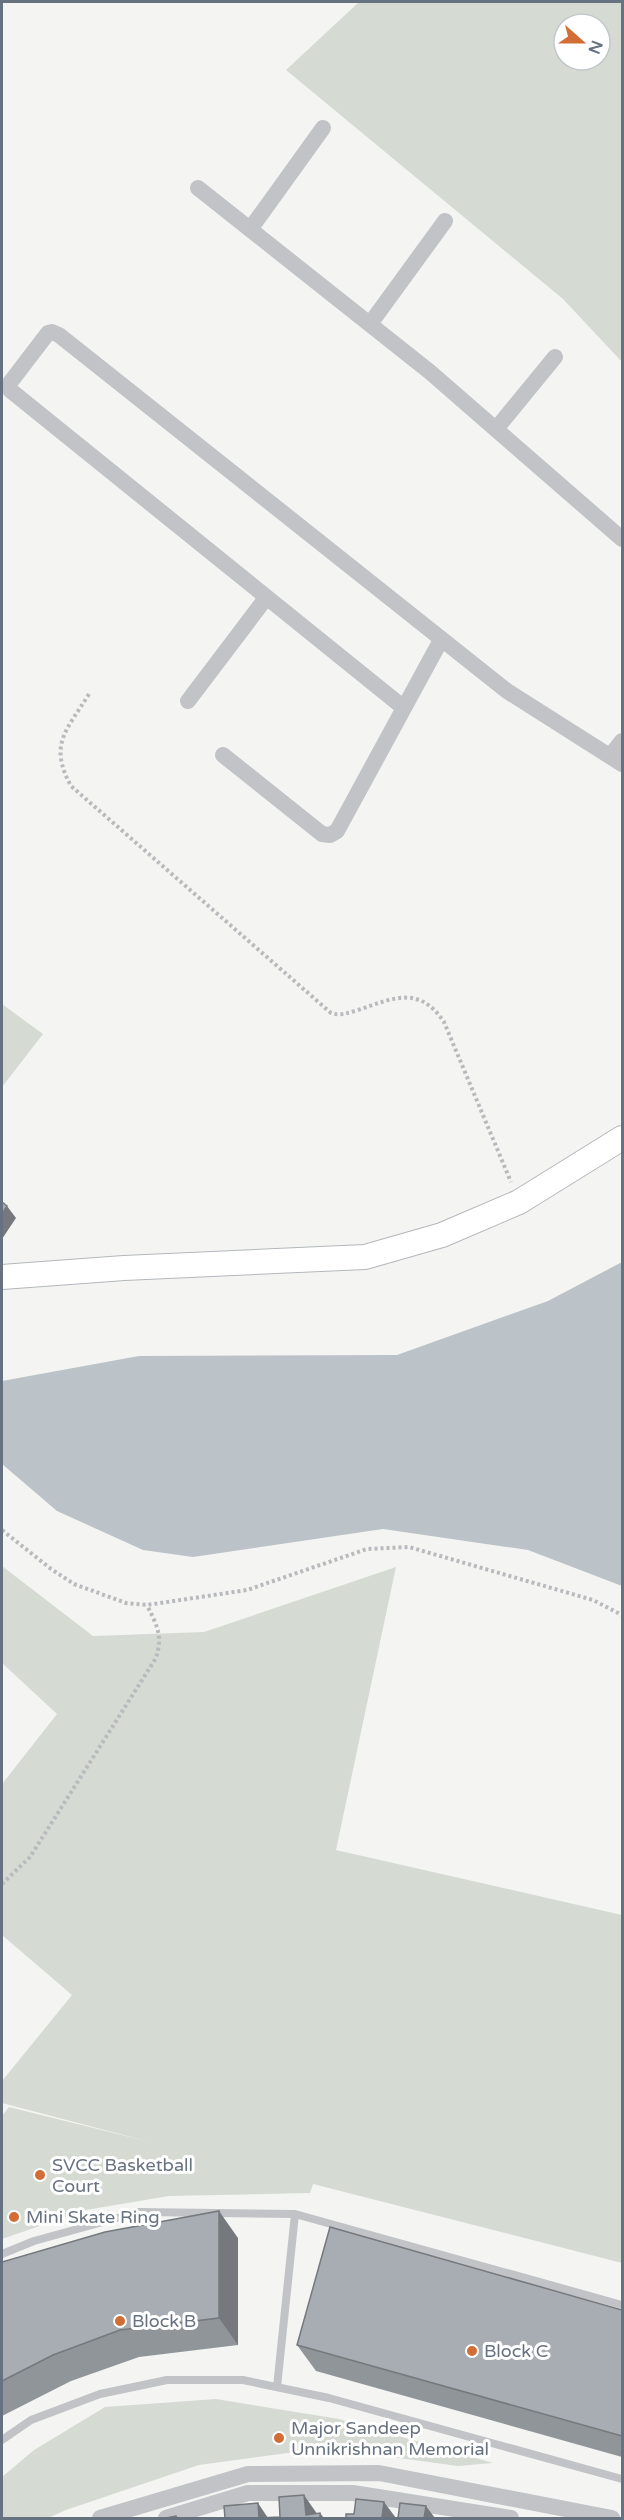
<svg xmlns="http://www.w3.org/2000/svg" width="624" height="2520" font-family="'Varela Round',sans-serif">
	<rect width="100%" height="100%" fill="#f4f5f2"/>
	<!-- green -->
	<path fill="#d5dbd3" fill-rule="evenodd" d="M359,2h263v360l-59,-63 -277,-229zM564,24h36v36h-36z
		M2,1004l41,30 -41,53z
		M2,1566l91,70 111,-4 192,-65 -60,283 286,65v348l-309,-79 -3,9 -141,3 -83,14 -84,29v-123l7,-9 141,35 -148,-39v-22l70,-86 -70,-60v-151l55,-70 -55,-51z
		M216,2399l123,20 154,44 -35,3 -133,-18 -126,17 -133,45 -18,8h-46v-41l32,-27 71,-43z"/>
	<!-- water -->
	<path fill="#bbc2c8" d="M622,1262v324l-94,-36 -145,-21 -190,28 -50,-7 -86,-39 -55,-47v-83l137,-25 258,-1 151,-54z"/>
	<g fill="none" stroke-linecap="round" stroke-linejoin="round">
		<defs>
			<path id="secondary" d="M2,1277l122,-9 241,-11 77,-22 77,-33 103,-64"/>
		</defs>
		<!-- secondary casing -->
		<use href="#secondary" stroke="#b3b7bb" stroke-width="26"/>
		<!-- path -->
		<path stroke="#b8babd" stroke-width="4" stroke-dasharray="3 3" stroke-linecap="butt" d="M89,694c-22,36 -41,50 -18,92l260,227c9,3 17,0 27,-3 36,-12 61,-25 86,12l67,160
			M2,1530l49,39 23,15 52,19 21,2 100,-15 120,-41 42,-2 184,53 29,15
			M2,1884l28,-27 126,-199c7,-23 1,-32 -9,-53"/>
		<!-- lane -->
		<path stroke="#c1c3c7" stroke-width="8" d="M2,2254l32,-13 105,-29 156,2 327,91
			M277,2387l18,-173
			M2,2440l29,-20 69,-26 67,-14h76l86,18 293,81"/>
		<!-- street -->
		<path stroke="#c1c3c7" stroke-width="16" d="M198,188l232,184 192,167
			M251,228l72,-100
			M370,324l75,-103
			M496,429l59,-72
			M188,701l78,-103
			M404,708l-394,-318 -1,-6 39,-51 4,-1 7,3 448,356 115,73
			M223,755l99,79 8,1 7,-4 104,-191
			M611,755l11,-14
			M100,2518l148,-44 131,-1 233,45
			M166,2518l82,-25h105l158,25"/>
		<!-- secondary -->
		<use href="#secondary" stroke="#fff" stroke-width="24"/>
	</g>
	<!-- wall -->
	<path fill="#90959a" d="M238,2238v107l-99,12 -68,24 -69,35v-154z
		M622,2310v147l-306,-86 -19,-26z"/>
	<!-- shaded-wall -->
	<path fill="#75797d" d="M7,1206l9,12 -14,21v-25z
		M219,2211l19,27v107l-19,-27z
		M304,2495l16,23v-5l4,5h-16l-2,-3z
		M384,2502l12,16 -14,-1z
		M258,2503l10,15h-9z
		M426,2506l9,12h-11z"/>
	<!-- building -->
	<path fill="#a7adb3" stroke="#75797d" stroke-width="1.5" d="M2,1202l5,4 -5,8z
		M219,2211v107l-99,12 -67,25 -51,26v-119l103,-30z
		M330,2227l292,83v126l-325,-91z
		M304,2495l2,20 14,-2v5h-95l-1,-12 34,-3 1,15 21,-1 -1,-20z
		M356,2499l28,3 -2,15 11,1h-47v-4h8z
		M400,2503l26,3 -2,12h-26z
		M176,2516l1,2h-11z"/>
	<!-- markers -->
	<g fill="#d26d35" stroke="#fff" stroke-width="2">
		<circle cx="40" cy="2175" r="6"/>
		<circle cx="14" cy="2217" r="6"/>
		<circle cx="120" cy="2321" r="6"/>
		<circle cx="472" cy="2351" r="6"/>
		<circle cx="279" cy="2438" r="6"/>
	</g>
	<g text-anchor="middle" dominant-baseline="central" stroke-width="6" stroke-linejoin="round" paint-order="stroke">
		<!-- poi labels -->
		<g font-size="18" fill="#677280" stroke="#fff" text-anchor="start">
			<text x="52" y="2165">SVCC Basketball<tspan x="52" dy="21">Court</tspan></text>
			<text x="26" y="2217">Mini Skate Ring</text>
			<text x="132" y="2321">Block B</text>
			<text x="484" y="2351">Block C</text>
			<text x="291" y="2428">Major Sandeep<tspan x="291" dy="21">Unnikrishnan Memorial</tspan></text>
		</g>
	</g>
	<!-- border -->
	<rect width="624" height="2520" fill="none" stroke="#677280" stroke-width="6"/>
	<!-- north arrow -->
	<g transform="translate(582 42) rotate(111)"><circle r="28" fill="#ffffff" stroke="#c2c7cc" stroke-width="1.5"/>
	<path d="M0-4.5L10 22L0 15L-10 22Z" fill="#d26d35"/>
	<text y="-9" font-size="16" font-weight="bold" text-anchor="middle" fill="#677280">N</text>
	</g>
</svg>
